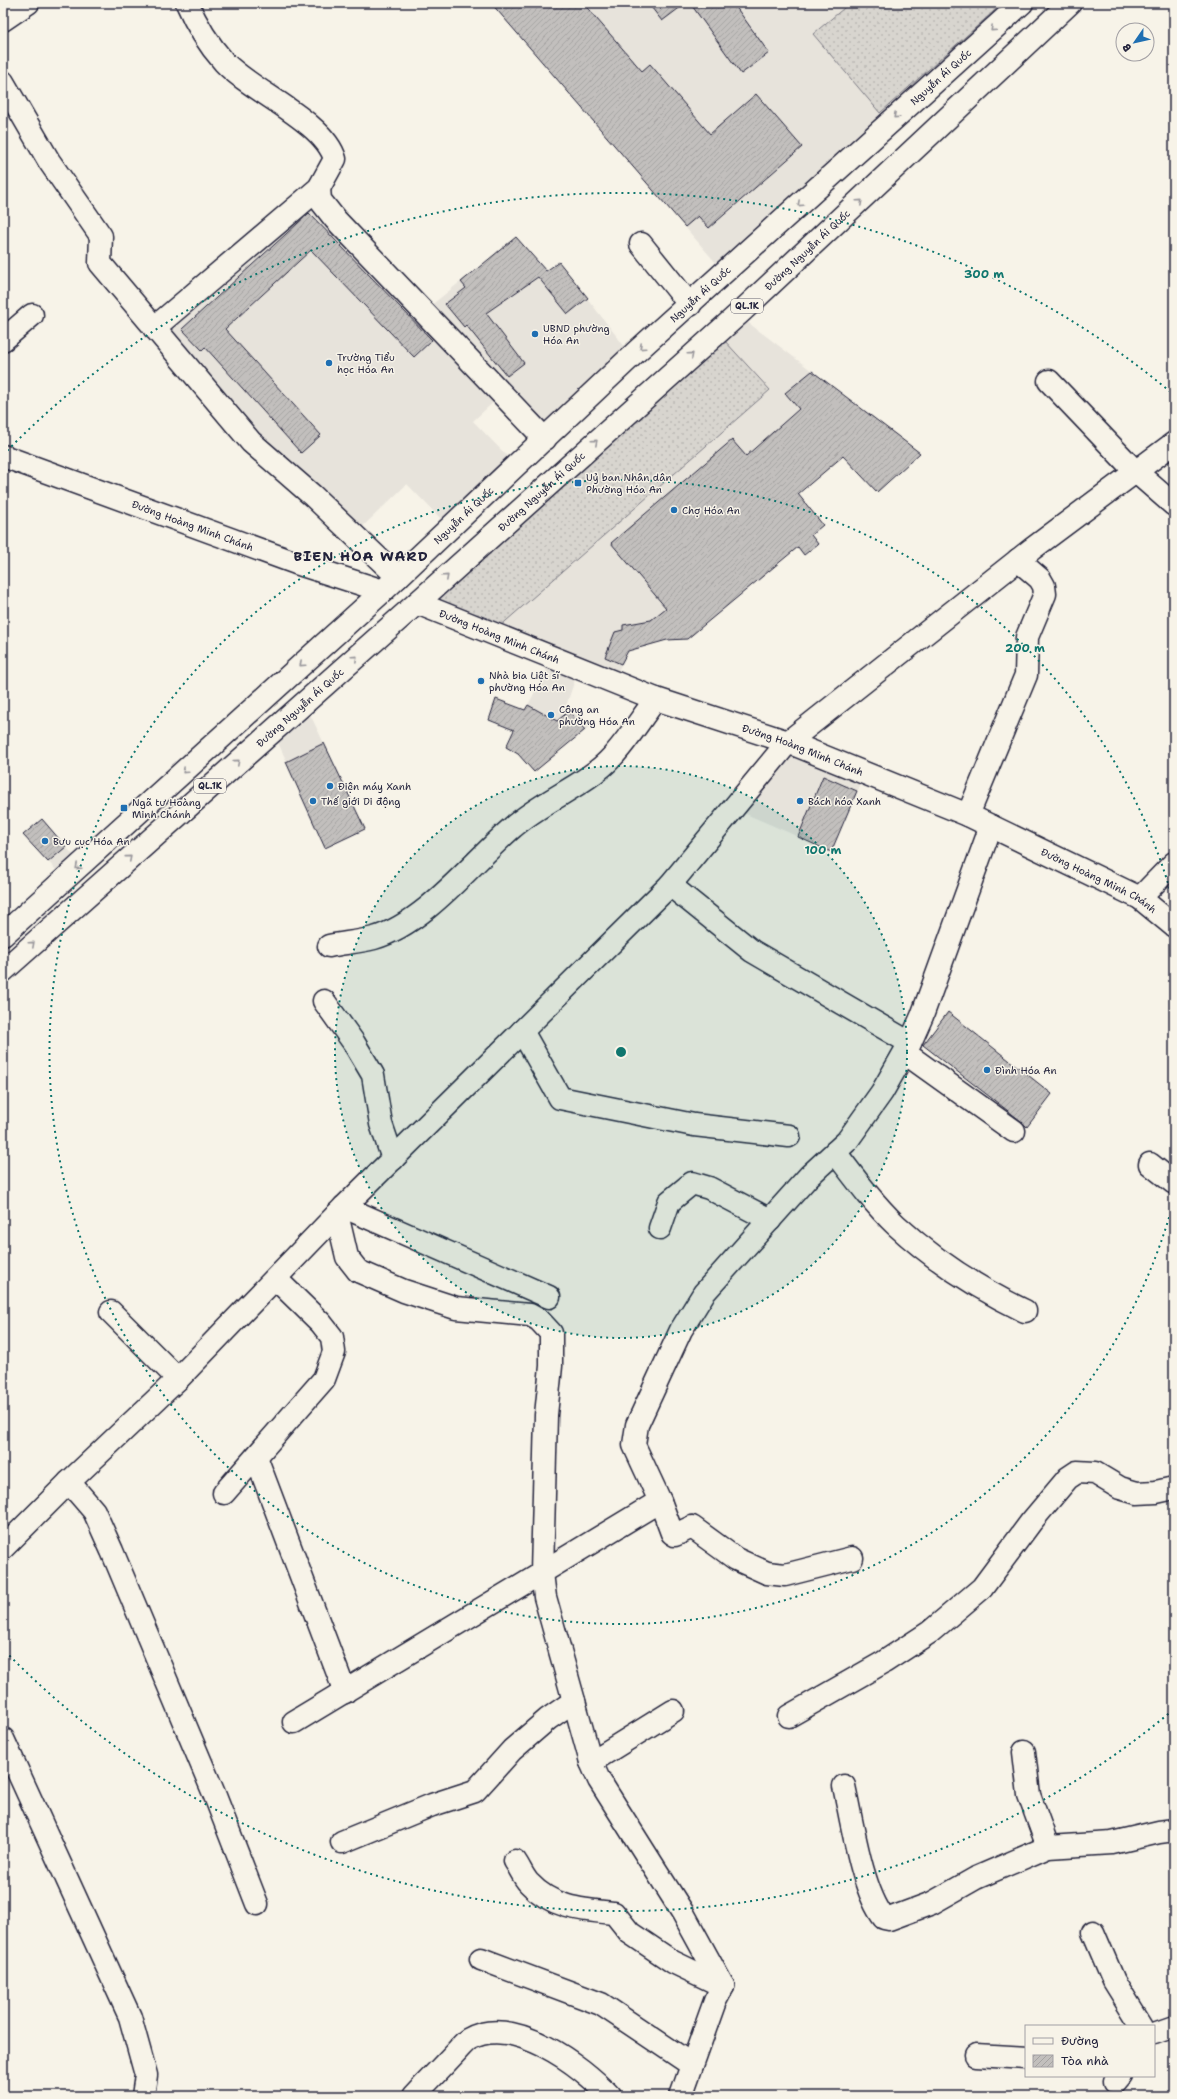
<svg xmlns="http://www.w3.org/2000/svg" width="1177" height="2099" font-family="'Shantell Sans',sans-serif">
	<defs>
		<pattern id="grass-dots" width="8" height="8" patternUnits="userSpaceOnUse"><rect width="8" height="8" fill="#d8d5cf"/><path d="M2 2h.1M6 6h.1" fill="none" stroke="#b9b7b3" stroke-width="1.8" stroke-linecap="round"/></pattern>
		<pattern id="building-hatch" width="6" height="6" patternUnits="userSpaceOnUse"><rect width="6" height="6" fill="#c2bfbd"/><path d="M-1 1l2-2M0 6l6-6M5 7l2-2" fill="none" stroke="#a6a4a3"/></pattern>
	</defs>
	<rect width="100%" height="100%" fill="#f7f3e8"/>
	<filter id="ink" filterUnits="userSpaceOnUse"><feTurbulence type="fractalNoise" baseFrequency=".025" numOctaves="2"/><feDisplacementMap in="SourceGraphic" scale="8" xChannelSelector="R" yChannelSelector="G"/><feConvolveMatrix kernelMatrix="1 2 1 2 8 2 1 2 1" color-interpolation-filters="sRGB"/></filter>
	<g filter="url(#ink)">
		<!-- built -->
		<path fill="#e7e3db" d="M491,3h512l-286,261z
			M313,202l186,195 -26,24 36,37 -66,63 -36,-37 -48,46 -103,-93 -92,-109z
			M516,237l30,34 13,-9 66,85 -82,80 -114,-120z
			M746,321l174,132 -43,39 -34,-35 -45,37 25,31 -11,10 6,9 -14,11 -7,-7 -110,91 -20,1 -39,11 -12,24 -118,-47 226,-288z
			M550,663l27,11 -11,32 27,18 -59,48 -16,-18 -12,-7z
			M309,712l56,117 -40,19 -48,-108z
			M789,750l74,29 -32,72 -92,-40z
			M42,819l32,37 -17,15 -34,-36z"/>
		<!-- grass -->
		<path fill="url(#grass-dots)" stroke="#7d7c85" d="M850,3h153l-123,110 -67,-79z
			M724,340l46,50 -272,238 -64,-26z"/>
		<!-- building -->
		<path fill="url(#building-hatch)" stroke="#22223b" d="M491,3h92l59,68 8,-7 60,70 46,-40 46,53 -93,81 -11,-12 -13,11z
			M648,3h38l-24,18z
			M690,3h43l36,50 -28,21z
			M309,213l123,127 -18,17 -103,-107 -86,79 96,106 -20,18 -96,-106 -3,3 -20,-21z
			M516,237l30,34 13,-9 29,36 -20,16 -30,-37 -52,36 38,50 -17,13 -41,-51 -2,2 -19,-23 21,-16 -5,-6z
			M812,371l108,82 -43,39 -34,-36 -45,38 25,31 -12,10 7,9 -14,11 -6,-8 -111,92 -20,1 -39,11 -7,13 -16,-7 10,-25 8,-2v-5l28,-5 15,-12 -55,-65 121,-103 14,16 53,-47 -14,-16z
			M496,699l29,11 3,-5 29,16 12,-10 16,19 -51,42 -16,-18 -12,-7 8,-17 -25,-10z
			M324,743l41,86 -40,19 -39,-86z
			M823,776l34,15 -26,61 -33,-15z
			M42,819l24,28 -18,15 -25,-27z
			M948,1012l104,82 -25,33 -6,-6 -98,-76z"/>
		<g fill="none" stroke-linecap="round" stroke-linejoin="round">
			<defs>
				<g id="minor">
					<path d="M3,20l25,-17"/>
					<path d="M3,82l46,79 52,75 -1,27 151,179 62,54 85,81"/>
					<path d="M319,188l1,12 15,19 210,220"/>
					<path d="M641,244l49,61"/>
					<path d="M154,328l165,-140 16,-29c-10,-37 -84,-68 -111,-97 -16,-18 -28,-38 -37,-59"/>
					<path d="M3,340l29,-25"/>
					<path d="M1049,381l86,90 39,34"/>
					<path id="s1" d="M3,456l293,107 87,28"/>
					<path id="s2" d="M417,603l239,96 132,43 180,73 172,83 34,28"/>
					<path d="M968,815l58,-140 1,-38 18,-43 -1,-8 -4,-7 -22,-19"/>
					<path d="M670,885l82,66 158,92"/>
					<path d="M1140,898l34,-35"/>
					<path d="M329,946c14,-3 30,-4 45,-8 52,-15 98,-76 139,-111 29,-26 75,-43 99,-70 16,-17 29,-39 44,-58"/>
					<path d="M324,1001l30,42 19,32 8,49 12,35"/>
					<path d="M522,1031l38,67 134,27 95,11"/>
					<path d="M905,1053l109,78"/>
					<path d="M835,1152c19,25 38,51 61,73 38,35 83,64 129,86"/>
					<path d="M1150,1164l24,19"/>
					<path d="M344,1207l205,90"/>
					<path d="M337,1214l10,43 11,14 46,20 52,17 74,7 9,5 12,13v33l-5,49 -4,158 3,24 46,165 8,18 84,133 40,73"/>
					<path d="M660,1228l9,-26 23,-19 17,5 61,32"/>
					<path d="M111,1312l67,67"/>
					<path d="M256,1457l89,235"/>
					<path d="M69,1482l25,29 18,40 103,245 42,108"/>
					<path d="M224,1493l100,-114 10,-27 -2,-15 -11,-14 -45,-44"/>
					<path d="M3,1548l66,-66 109,-103 166,-172 326,-322 118,-143 244,-193 142,-106"/>
					<path d="M852,1558l-67,17 -18,-2 -31,-14 -44,-32 -17,8 -3,-2 -12,-32 -26,-56 3,-20 44,-95 23,-37 105,-117 38,-35 35,-49 28,-49 12,-27 69,-190"/>
					<path d="M789,1716l95,-54 46,-30 52,-44 49,-66 37,-44 9,-6 18,1 25,15 17,5 19,-1 18,-4"/>
					<path d="M294,1722l366,-221"/>
					<path d="M3,1739l127,278 16,58 -3,21"/>
					<path d="M1024,1752l5,43 19,52"/>
					<path d="M591,1762l82,-51"/>
					<path d="M844,1786c8,36 18,105 40,132l5,1 43,-16 44,-25 72,-31 64,-4 47,-11 15,-2"/>
					<path d="M342,1842l90,-37 43,-14 37,-41 36,-31 26,-18"/>
					<path d="M515,1861c5,7 8,16 14,22 23,25 53,27 85,30l16,20 43,29 50,24"/>
					<path d="M1093,1932l21,49 28,45"/>
					<path d="M481,1959l120,45 91,61"/>
					<path d="M1154,2033l20,-7"/>
					<path d="M976,2055l50,3"/>
					<path d="M1115,2082l5,-6"/>
					<path d="M414,2096c13,-14 27,-28 40,-42 5,-5 10,-12 15,-15 44,-25 112,26 141,57"/>
					<path d="M681,2096l34,-95 8,-15"/>
				</g>
				<g id="major">
					<path id="s3" d="M3,935l380,-344 253,-239 386,-349"/>
					<path id="s4" d="M3,971l414,-368 326,-293 327,-307"/>
				</g>
			</defs>
			<!-- minor casing -->
			<use href="#minor" stroke="#22223b" stroke-width="25"/>
			<!-- major casing -->
			<use href="#major" stroke="#22223b" stroke-width="25"/>
			<!-- minor -->
			<use href="#minor" stroke="#f7f3e8" stroke-width="22"/>
			<!-- major -->
			<use href="#major" stroke="#f7f3e8" stroke-width="22"/>
		</g>
		<!-- one-way arrows -->
		<defs><path id="oneway-chevron" d="M-2-3.5L2.5 0L-2 3.5" fill="none" stroke-width="1.6" stroke-linecap="round" stroke-linejoin="round"/></defs>
		<g stroke="#97959a">
			<use href="#oneway-chevron" transform="translate(993 29) rotate(138)"/>
			<use href="#oneway-chevron" transform="translate(896 116) rotate(138)"/>
			<use href="#oneway-chevron" transform="translate(860 202) rotate(-42)"/>
			<use href="#oneway-chevron" transform="translate(800 204) rotate(138)"/>
			<use href="#oneway-chevron" transform="translate(642 347) rotate(138)"/>
			<use href="#oneway-chevron" transform="translate(691 355) rotate(-42)"/>
			<use href="#oneway-chevron" transform="translate(595 442) rotate(-42)"/>
			<use href="#oneway-chevron" transform="translate(446 577) rotate(-42)"/>
			<use href="#oneway-chevron" transform="translate(355 658) rotate(-42)"/>
			<use href="#oneway-chevron" transform="translate(302 664) rotate(138)"/>
			<use href="#oneway-chevron" transform="translate(237 762) rotate(-41)"/>
			<use href="#oneway-chevron" transform="translate(185 771) rotate(138)"/>
			<use href="#oneway-chevron" transform="translate(129 858) rotate(-41)"/>
			<use href="#oneway-chevron" transform="translate(78 867) rotate(138)"/>
			<use href="#oneway-chevron" transform="translate(32 944) rotate(-42)"/>
		</g>
	</g>
	<!-- distance rings -->
	<circle cx="621" cy="1052" r="286" fill="#0f766e" fill-opacity=".12"/>
	<g fill="none" stroke="#0f766e" stroke-width="2" stroke-dasharray="2 4">
		<circle cx="621" cy="1052" r="286"/>
		<path d="M1174 1200A572 572 0 1 1 1174 904"/>
		<path d="M1173 1710A859 859 0 0 1 3 1649M3 455A859 859 0 0 1 1173 394"/>
	</g>
	<!-- markers -->
	<g fill="#1f6fb2" stroke="#f7f3e8" stroke-width="1.5">
		<circle cx="535" cy="334" r="4"/>
		<circle cx="329" cy="363" r="4"/>
		<rect x="574" y="479" width="8" height="8" rx="2"/>
		<circle cx="674" cy="510" r="4"/>
		<circle cx="481" cy="681" r="4"/>
		<circle cx="551" cy="715" r="4"/>
		<circle cx="330" cy="786" r="4"/>
		<circle cx="313" cy="801" r="4"/>
		<circle cx="800" cy="801" r="4"/>
		<rect x="120" y="804" width="8" height="8" rx="2"/>
		<circle cx="45" cy="841" r="4"/>
		<circle cx="987" cy="1070" r="4"/>
	</g>
	<g text-anchor="middle" dominant-baseline="central" stroke-width="3" stroke-linejoin="round" paint-order="stroke">
		<!-- shield labels -->
		<g fill="#f7f3e8" stroke="#62616f" stroke-width="1">
			<rect x="731" y="299" width="32" height="14" rx="3"/>
			<rect x="194" y="779" width="32" height="14" rx="3"/>
		</g>
		<g font-size="9" font-weight="bold" fill="#22223b">
			<text x="747" y="306">QL.1K</text>
			<text x="210" y="786">QL.1K</text>
		</g>
		<!-- street labels -->
		<g font-size="10" fill="#22223b" stroke="#f7f3e8">
			<text stroke="none"><textPath href="#s3" startOffset="1271">Nguyễn Ái Quốc</textPath></text>
			<text stroke="none"><textPath href="#s4" startOffset="1080">Đường Nguyễn Ái Quốc</textPath></text>
			<text stroke="none"><textPath href="#s3" startOffset="947">Nguyễn Ái Quốc</textPath></text>
			<text stroke="none"><textPath href="#s4" startOffset="721">Đường Nguyễn Ái Quốc</textPath></text>
			<text stroke="none"><textPath href="#s3" startOffset="623">Nguyễn Ái Quốc</textPath></text>
			<text stroke="none"><textPath href="#s1" startOffset="202">Đường Hoàng Minh Chánh</textPath></text>
			<text stroke="none"><textPath href="#s2" startOffset="89">Đường Hoàng Minh Chánh</textPath></text>
			<text stroke="none"><textPath href="#s4" startOffset="397">Đường Nguyễn Ái Quốc</textPath></text>
			<text stroke="none"><textPath href="#s2" startOffset="413">Đường Hoàng Minh Chánh</textPath></text>
			<text stroke="none"><textPath href="#s2" startOffset="737">Đường Hoàng Minh Chánh</textPath></text>
		</g>
		<!-- poi labels -->
		<g font-size="10" fill="#22223b" stroke="#f7f3e8" text-anchor="start">
			<text x="543" y="328">UBND phường<tspan x="543" dy="12">Hóa An</tspan></text>
			<text x="337" y="357">Trường Tiểu<tspan x="337" dy="12">học Hóa An</tspan></text>
			<text x="586" y="477">Uỷ ban Nhân dân<tspan x="586" dy="12">Phường Hóa An</tspan></text>
			<text x="682" y="510">Chợ Hóa An</text>
			<text x="489" y="675">Nhà bia Liệt sĩ<tspan x="489" dy="12">phường Hóa An</tspan></text>
			<text x="559" y="709">Công an<tspan x="559" dy="12">phường Hóa An</tspan></text>
			<text x="338" y="786">Điện máy Xanh</text>
			<text x="321" y="801">Thế giới Di động</text>
			<text x="808" y="801">Bách hóa Xanh</text>
			<text x="132" y="802">Ngã tư Hoàng<tspan x="132" dy="12">Minh Chánh</tspan></text>
			<text x="53" y="841">Bưu cục Hóa An</text>
			<text x="995" y="1070">Đình Hóa An</text>
		</g>
		<!-- district labels -->
		<g font-size="14" font-weight="bold" letter-spacing="1" fill="#22223b" stroke="#f7f3e8">
			<text x="361" y="556">BIEN HOA WARD</text>
		</g>
	</g>
	<circle cx="621" cy="1052" r="6" fill="#0f766e" stroke="#f7f3e8" stroke-width="2"/>
	<g font-size="12" text-anchor="middle" font-weight="bold" fill="#0f766e" stroke="#f7f3e8" stroke-width="3" stroke-linejoin="round" paint-order="stroke">
		<text x="984" y="278">300 m</text>
		<text x="1025" y="652">200 m</text>
		<text x="823" y="854">100 m</text>
	</g>
	<!-- margin -->
	<rect width="1177" height="2099" fill="none" stroke="#f7f3e8" stroke-width="16"/>
	<rect x="8" y="8" width="1161" height="2083" fill="none" stroke="#22223b" stroke-width="1.5" filter="url(#ink)"/>
	<!-- legend -->
	<rect x="1025" y="2025" width="130" height="52" fill="#f7f3e8" stroke="#a29fa3"/>
	<rect x="1033" y="2038" width="20" height="6" fill="#f7f3e8" stroke="#a29fa3"/>
	<text x="1061" y="2045" font-size="12" fill="#22223b">Đường</text>
	<rect x="1033" y="2055" width="20" height="12" fill="url(#building-hatch)" stroke="#a29fa3"/>
	<text x="1061" y="2065" font-size="12" fill="#22223b">Tòa nhà</text>
	<!-- north arrow -->
	<g transform="translate(1135 42) rotate(236)"><circle r="19" fill="#f7f3e8" stroke="#a29fa3"/>
	<path d="M0-3L7 15L0 10L-7 15Z" fill="#1f6fb2"/>
	<text y="-6" font-size="11" font-weight="bold" text-anchor="middle" fill="#22223b">B</text>
	</g>
</svg>
